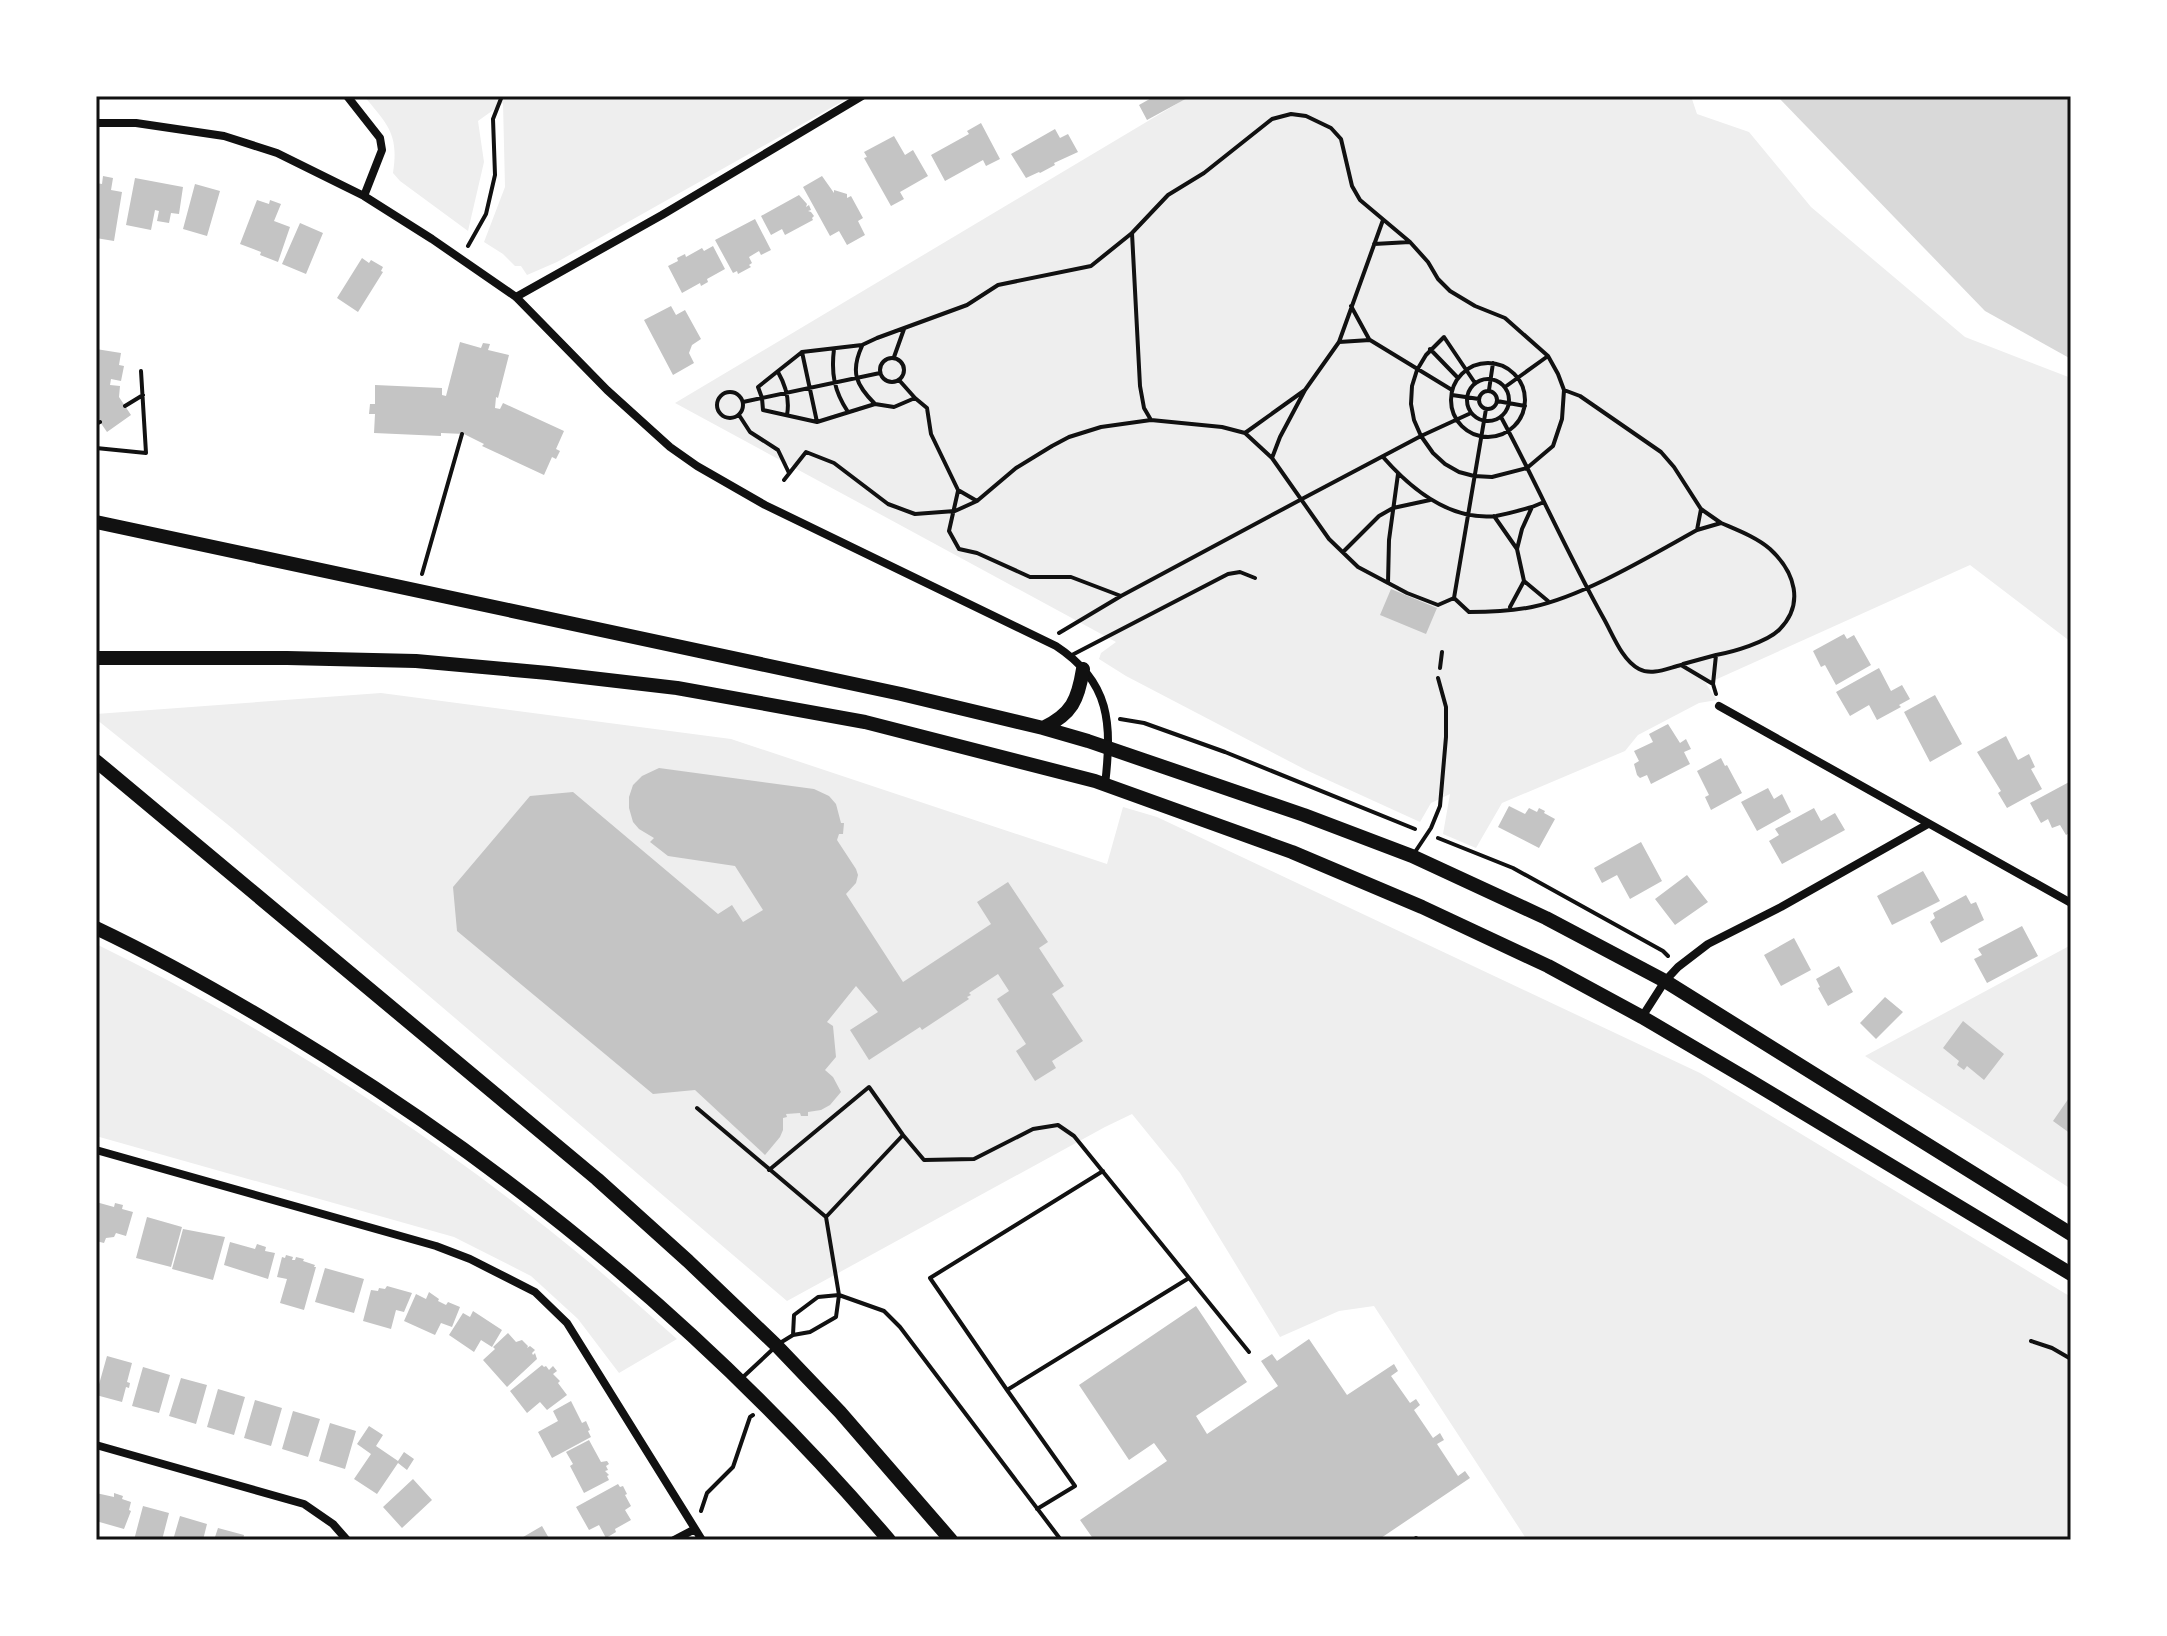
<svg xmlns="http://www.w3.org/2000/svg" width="2167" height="1636" font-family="Karla,sans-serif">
	<rect width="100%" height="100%" fill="#fff"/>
	<!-- green -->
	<path fill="#eee" d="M364,96h488l-295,166 -30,13 -6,-9h-6l-12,-12 -19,-12 21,-55 -2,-84 -25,18 6,41 -16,69 -68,-50 -7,-8c6,-39 -5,-48 -29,-77z
		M1190,96h501l6,18 52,18 62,75 154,130 106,41v264l-101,-77 -264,119 11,16 -18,3 -61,32 -13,16 -123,52 -26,45 -33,-14 7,-40 -19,9 -11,19 -114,-52 -180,-94 -27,-17 2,-6 15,-11 -441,-239z
		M381,693l350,46 376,125 16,-57 34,10 543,256 371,224v243h-544l-153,-234 -35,5 -59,26 -100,-164 -48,-59 -27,13 -318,174 -555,-473 -136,-109v-5z
		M96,944c177,86 343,194 494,319 30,25 58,51 87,76l-58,34 -41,-54 -47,-43 -77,-39 -358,-101z
		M2071,945v244l-206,-133z"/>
	<!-- water -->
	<path fill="#d9d9d9" d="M1777,96h294v263l-86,-48z"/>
	<!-- building -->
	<path fill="#c4c4c4" d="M1155,96h36l-44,24 -8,-15z
		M981,123l19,36 -14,7 -3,-6 -38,21 -14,-26 38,-21 -2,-3z
		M1055,129l5,9 8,-4 10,18 -24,11 1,2 -15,8 -1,-1 -13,6 -15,-24z
		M894,136l11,19 8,-5 15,26 -28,16 4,7 -13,7 -27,-48 3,-1 -3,-5z
		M103,176l10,2 -2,12 11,2 -8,49 -18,-3v-55l6,1z
		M822,176l12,17v-3l13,4v4l4,-2 12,22 -5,3 7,14 -18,10 -8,-14 -9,5 -27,-49z
		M135,178l48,9 -4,27 -8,-1 -2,10 -12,-2 2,-10 -4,-1 -4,20 -25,-5z
		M195,184l25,7 -13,45 -24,-7z
		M799,195l8,9 -1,3 3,-2 2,5 -3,1 3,1 3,4 -2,2 1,2 -28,15 -3,-6 -11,6 -10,-19z
		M257,200l12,4 1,-4 11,4 -7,17 16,6 -12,35 -18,-7 1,-3 -21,-8z
		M755,219l16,31 -10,5 -2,-4 -10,6 3,6 -3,2 2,2 -13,7 -1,-3 -4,2 -18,-33z
		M300,223l23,10 -17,41 -24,-10z
		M713,246l12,23 -18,10 1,3 -7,4 -1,-3 -18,10 -14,-27 10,-5 -1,-3 8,-4 1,3 16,-9 2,3z
		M362,258l7,5 2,-3 12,7 -2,4 2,1 -25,40 -21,-14z
		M671,306l5,9 9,-5 16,29 -9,6 -3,8 5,10 -21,12 -29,-55z
		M460,342l21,6 2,-5 7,1 -2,6 21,5 -11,43 -2,-1 -1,11 5,1 3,-6 61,28 -8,18 4,2 -4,8 -4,-2 -8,18 -62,-29 2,-2 -20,-10 -23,-1v3l-67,-3 1,-19h-6l1,-10h5v-19l67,3v7l4,1z
		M96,349l25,4 -2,12 5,1 -3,15 -10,-2 -1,6 10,1 -1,11 12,18 -24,17 -11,-16z
		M1391,589l46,19 -11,26 -46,-19z
		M1844,634l3,5 7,-4 17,30 -35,20 -11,-20 -4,2 -8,-16z
		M1879,668l12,23 11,-6 8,14 -11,6 2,2 -24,13 -8,-15 -19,11 -14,-24z
		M1935,695l27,49 -32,18 -26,-50z
		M1668,724l12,19 6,-4 5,10 -7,3 6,12 -39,20 -4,-9 -7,3 -3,-3 -3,-11 5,-3 -5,-10 19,-9 -4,-8z
		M2006,736l12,24 11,-6 6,13 -4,2 11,20 -35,19 -9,-15 3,-2 -24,-39z
		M1721,758l4,8 2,-1 15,28 -31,17 -6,-13 4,-2 -12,-24z
		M659,768l155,21 15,7 7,8 5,19h3l-1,11h-4l-2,6 19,29 2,6 -2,8 -10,11 57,88 88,-58 -14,-22 31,-20 40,60 -9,6 25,38 -12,8 31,47 -31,20 4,7 -21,13 -19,-30 10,-7 -29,-45 12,-8 -11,-17 -29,19 2,2 -4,2 2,2 -47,31 -2,-3 -51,33 -19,-30 28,-18 -22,-26 -29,36 6,4 3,31 -11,13 8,7 8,15 -11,13 -9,5 -13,2v4h-7l-1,-3 -14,1 1,3 -4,1v12l-3,7 -15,18 -70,-65 -42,4 -196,-163 -4,-44 77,-91 43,-4 145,122 14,-9 11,17 20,-12 -28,-44 -67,-10 -18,-14 4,-4 -15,-9 -6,-7 -4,-14v-11l4,-12 9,-9z
		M2071,781v51l-5,3 -6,-10 -8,3 -4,-9 -7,4 -11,-20z
		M1768,788l6,11 8,-5 9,18 -34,19 -16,-29z
		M1509,806l16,8 4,-6 8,4 2,-4 6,3 -1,2 11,6 -16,29 -41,-21z
		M1814,808l7,13 14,-8 10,17 -63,34 -13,-23 10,-6 -4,-6z
		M1641,842l21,39 -32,18 -13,-24 -15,8 -8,-15z
		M1923,871l17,30 -48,24 -15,-29z
		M1687,875l21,27 -33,23 -20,-26z
		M1966,895l5,9 5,-2 8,18 -43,23 -11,-21 5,-4 -2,-5z
		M2022,926l16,30 -51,27 -13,-24 8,-4 -4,-6z
		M1794,938l17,32 -30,16 -17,-31z
		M1839,966l14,26 -25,14 -10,-18 2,-1 -4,-8z
		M1885,997l18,15 -27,27 -16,-16z
		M1963,1021l41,33 -20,26 -17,-14 -3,4 -7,-5 2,-4 -16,-13z
		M2071,1095v39l-18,-13z
		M96,1202l18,5 1,-4 8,2 -1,4 11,3 -7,24 -10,-3 -2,4 -8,1 -2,5 -8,-2z
		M147,1217l35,10 -11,40 -35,-9z
		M183,1229l42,8 -12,43 -41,-11z
		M230,1242l25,7 2,-5 9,3 -1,4 10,2 -7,26 -44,-14z
		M286,1255l7,2 -1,3h3l1,-3 8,2 -1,2 12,4 -1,2h2l-12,43 -24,-7 7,-24 -10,-2 5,-20 3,1z
		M325,1268l39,11 -10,34 -39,-11z
		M387,1286l25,7 -8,19 -8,-2 -5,19 -28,-8 8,-31 7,1 1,-3 6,1z
		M429,1292l10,7 -1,2 8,4 2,-3 12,5 -8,20 -11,-4 -6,12 -31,-14 12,-27 10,5z
		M1196,1306l51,76 -51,34 11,18 71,-48 -17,-25 11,-7 5,7 32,-22 38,56 47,-31 4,7 -7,5 19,27 6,-4 4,6 -6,5 19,28 7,-5 4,7 -7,4 21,32 7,-5 5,7 -92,62h-284l-14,-20 87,-59 -13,-18 -25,17 -50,-75z
		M473,1311l29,19 -10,17 -11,-7 -7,12 -25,-17 14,-22 7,4z
		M508,1333l8,9 6,-2 6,6 -1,2 3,-2 5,4 -3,3 1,2 2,-2 2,6 -30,28 -24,-27 12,-11 -2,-2z
		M107,1356l25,7 -5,19 3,1 -1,5 -3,-1 -4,15 -26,-7z
		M542,1365l2,2 2,-1 3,4 4,-4 4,5 -4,3 7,7 -2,2 9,12 -20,15 -7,-8 -13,11 -17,-22z
		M143,1367l27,8 -11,38 -27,-7z
		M181,1378l26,7 -11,39 -27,-8z
		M218,1389l27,8 -11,38 -27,-8z
		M255,1400l27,8 -11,38 -27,-8z
		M571,1401l11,22 4,-2 4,9 -2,1 3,6 -39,21 -14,-26 20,-11 -5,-10z
		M293,1411l27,8 -12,38 -26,-8z
		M330,1423l26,8 -11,38 -26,-8z
		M369,1426l14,9 -7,11 22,15 6,-9 10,7 -7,11 -9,-7 -21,31 -23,-15 17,-25 -14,-10z
		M589,1440l12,22 6,-1 2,3 -3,2 2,4 -3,1 4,4 -2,1 2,4 -25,13 -14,-27 3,-2 -7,-12z
		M413,1479l19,21 -30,28 -19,-21z
		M618,1484l2,3 3,-1 4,8 -2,1 6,11 -6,4 6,10 -16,9 1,3 -10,6 -7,-13 -10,5 -13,-23z
		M96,1493l18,4v-4l9,3 -1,3 9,3 -2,8 2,1 -7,18 -28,-8z
		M143,1506l26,7 -7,27h-28z
		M180,1516l27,8 -4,16h-30z
		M542,1526l8,14h-32z
		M218,1528l26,7 -1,5h-29z"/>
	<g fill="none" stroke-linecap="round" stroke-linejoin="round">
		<!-- path -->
		<path stroke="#111" stroke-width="4" d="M1132,233l8,153 4,22 7,12
			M1374,244l36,-2
			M468,246l18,-32 9,-39 -2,-56 9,-23
			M1351,306l18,33
			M1339,342l31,-2 82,50
			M862,346c-12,26 -6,39 13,58
			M834,349c-3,24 0,42 14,63
			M1430,349l28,29
			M802,352l15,70
			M894,357l10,-28
			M880 370a12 12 0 1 1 24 0a12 12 0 1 1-24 0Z
			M1451 400a37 37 0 1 1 74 0a37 37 0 1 1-74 0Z
			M778,372c8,14 12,27 9,43
			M1467 400a21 21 0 1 1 42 0a21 21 0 1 1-42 0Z
			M899,380l16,18
			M1505,387l43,-31
			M1305,390l34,-48 44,-122
			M1489,390l4,-27
			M1564,390l16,6 81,56 13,15 27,42 20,14 -24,7 4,-21
			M1479 400a9 9 0 1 1 18 0a9 9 0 1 1-18 0Z
			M717 405a13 13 0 1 1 26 0a13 13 0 1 1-26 0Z
			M1452,395l27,4
			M1497,401l28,5
			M743,402l137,-29
			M739,415l11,17 28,18 11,23
			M1501,417c36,67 66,136 103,202 9,16 18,41 35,50 13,7 29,-1 42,-4l32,19
			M1383,457c28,32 67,64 113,59 12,-2 25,-6 36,-9
			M1272,458l8,-21 25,-47 -60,43 27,25 57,81 29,28 49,26 31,12 16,-7
			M784,480l22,-28 28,11 54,41 27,10 40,-3 22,-10 39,-33 36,-22 17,-9 32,-10 50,-7 71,7 23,6
			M958,491l-9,40 10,18 18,4 53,24h41l50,19
			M977,501l-19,-11 -27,-56 -4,-26 -12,-10 -21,9 -19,-3 -58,18 -54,-12 -1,-12 -4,-11 44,-35 60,-7 15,-7 90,-33 31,-20 93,-19 41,-33 36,-38 36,-22 68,-54 19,-5 15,2 25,12 10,11 11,47 8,14 50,42 18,20 10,17 12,12 25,15 30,12 43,38 10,18 6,16 -2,29 -9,27 -26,22 -35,9 -18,-1 -15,-4 -14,-8 -12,-11 -12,-17 -7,-16 -3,-16 1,-18 5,-16 9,-15 18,-18 31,46
			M1544,502l-12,5 -10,22 -5,20 7,32 24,20
			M1494,516l23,33
			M1343,552l36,-36 14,-8 37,-8
			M422,574l40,-140
			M1388,583l1,-43 9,-66
			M1454,598l15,14c20,0 43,-1 63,-5 52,-11 118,-51 165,-77
			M1454,598l32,-189
			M1510,607l14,-26
			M1059,633l62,-37 179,-96 121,-64 50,-23
			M1683,664l33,-9
			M1440,668l2,-16
			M1716,694l-3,-10 3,-29c17,-3 51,-13 63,-25 26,-26 16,-58 -9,-81 -14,-12 -33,-19 -49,-26
			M1120,719l24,4 81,29 190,77
			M1438,838l75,30 150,83 5,5
			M2031,1341l21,7 19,11
			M701,1511l6,-18 26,-26 17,-50 3,-2
			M1416,1538l2,2"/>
		<!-- service -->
		<path stroke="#111" stroke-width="4" d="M125,406l18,-11
			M96,424l4,-2
			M96,448l50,5 -5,-82
			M1070,656l158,-82 12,-2 15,6
			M1415,852l16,-24 9,-22 6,-69v-30l-8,-29
			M697,1108l129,109 13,78 -3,22 -26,15 -17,3 -13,8
			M769,1170l100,-83 34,48 21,25 50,-1 59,-30 25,-4 16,11 175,216
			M826,1217l77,-82
			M793,1335l1,-20 24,-18 21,-2 45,16 16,16 161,213
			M742,1378l31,-29
			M1007,1390l-77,-112 173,-107
			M1037,1509l38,-23 -68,-96 182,-112"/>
		<!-- minor -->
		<path stroke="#111" stroke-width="8" d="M347,96l33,42 2,12 -18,46
			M96,123h40l88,13 53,17 87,43 68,43 84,58 91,93 63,57 27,19 68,39 291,141c55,36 56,78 49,139
			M516,297l146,-82 200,-119
			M1719,706l352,197
			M1642,1017l23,-36 13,-14 30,-23 73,-37 147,-83
			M96,1150l340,96 34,13 65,33 32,31 135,217
			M96,1445l208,59 29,20 14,16
			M674,1540l21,-11"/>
		<!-- primary -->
		<path stroke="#111" stroke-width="14" d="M96,522l805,172 142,34 45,13 216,74 108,41 134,62 119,63 406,253
			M96,658h191l129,3 132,12 129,15 188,34 230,59 197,71 130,55 126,59 94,51 107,63 322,194
			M1043,728c29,-14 35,-28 40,-59
			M96,761l501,418 91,82 89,85 63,66 111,128
			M96,928c80,38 157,83 232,130 211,133 399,292 561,482"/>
	</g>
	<!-- border -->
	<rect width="2167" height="1636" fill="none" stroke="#ffffff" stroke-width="196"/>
	<rect x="98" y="98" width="1971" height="1440" fill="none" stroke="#111" stroke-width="3"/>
</svg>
